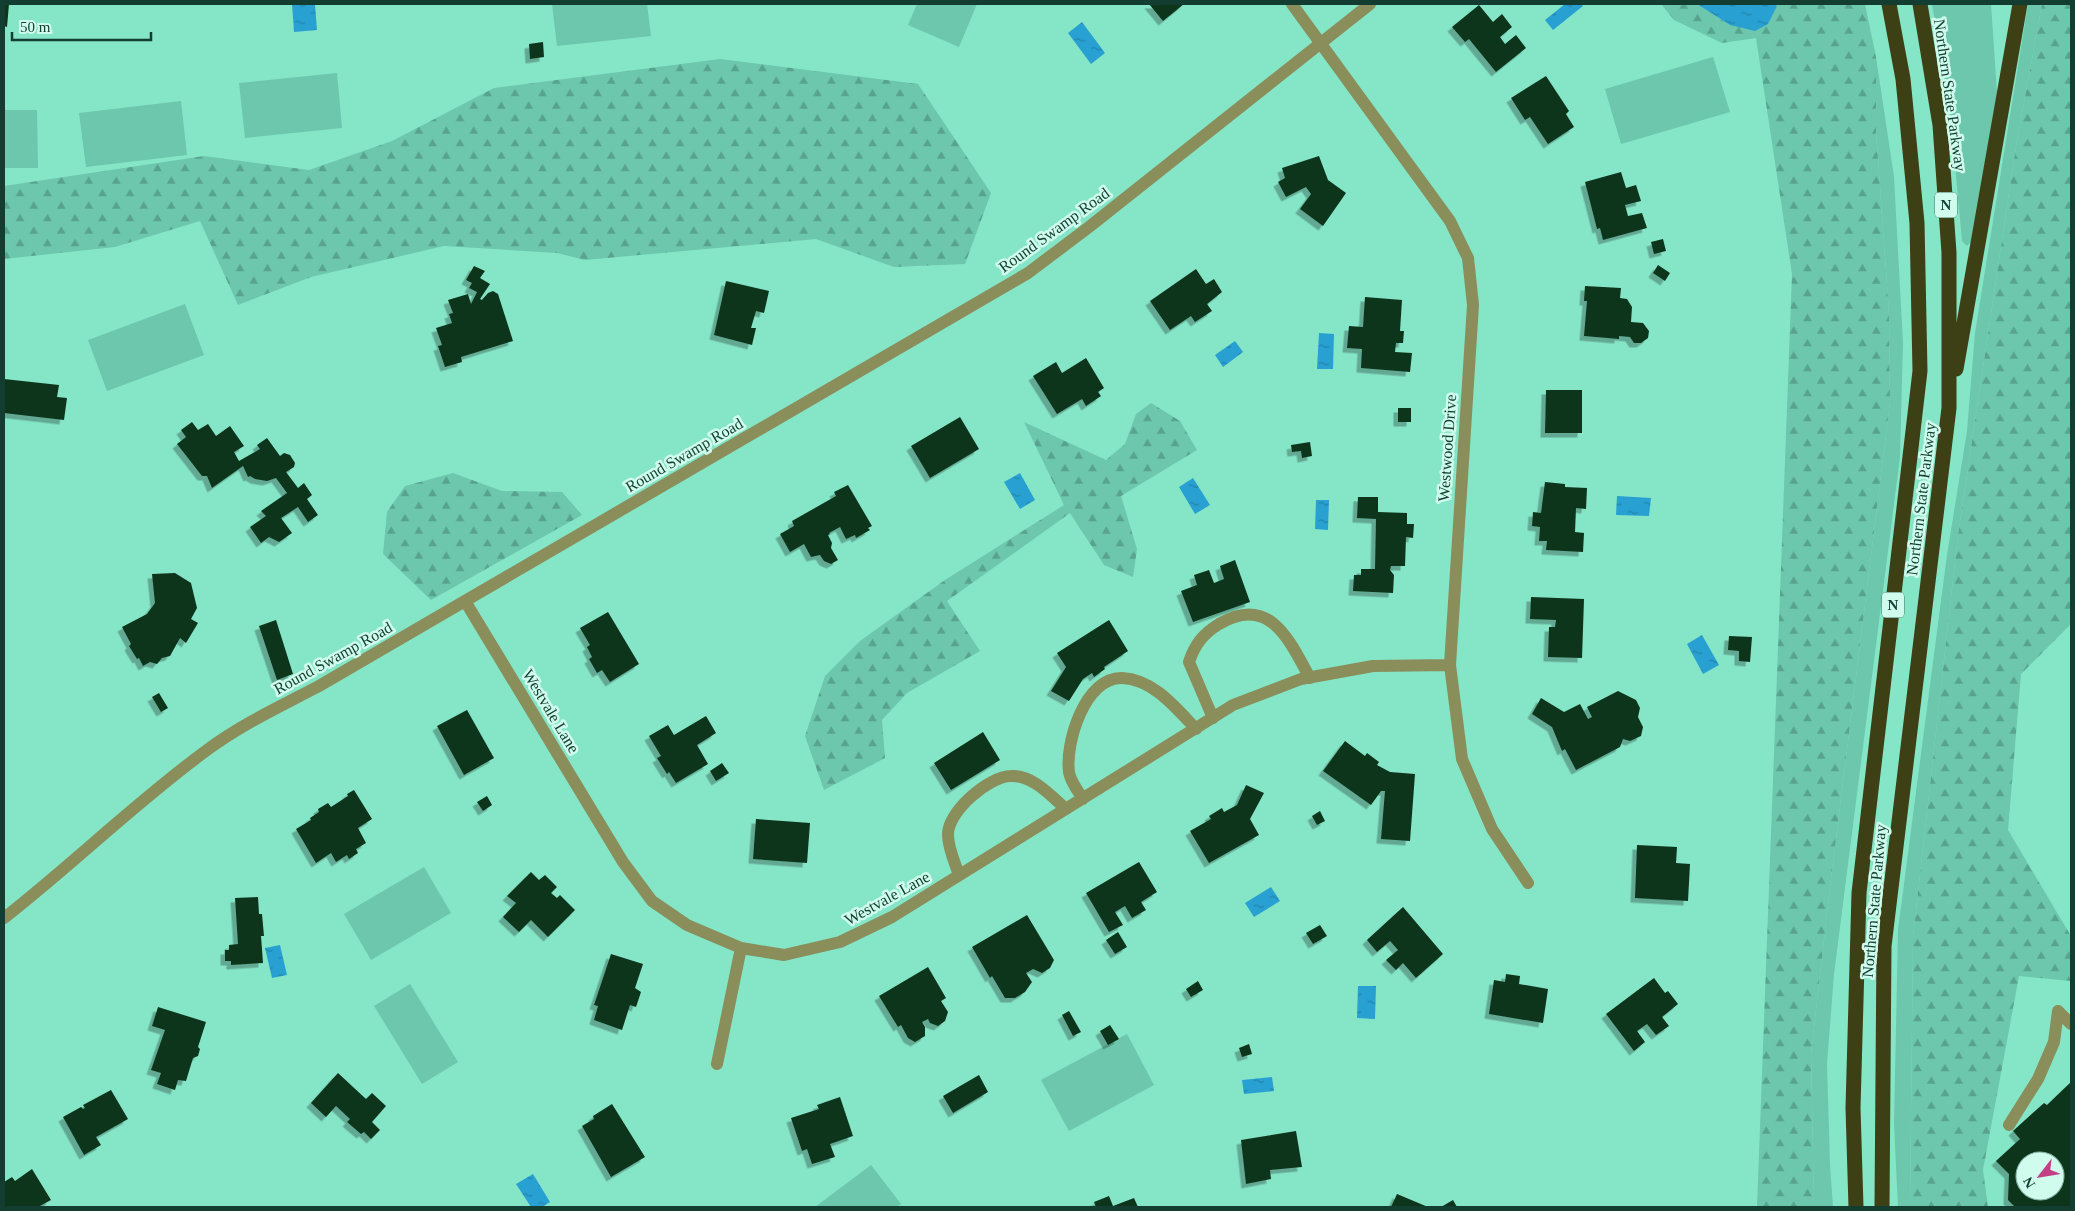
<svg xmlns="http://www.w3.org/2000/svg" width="2075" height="1211" font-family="Georgia,serif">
	<defs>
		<pattern id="forest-firs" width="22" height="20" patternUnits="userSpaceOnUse" patternTransform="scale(1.25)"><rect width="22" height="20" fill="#6cc7ac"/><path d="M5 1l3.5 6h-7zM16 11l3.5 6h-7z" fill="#58a38d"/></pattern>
		<pattern id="water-ripples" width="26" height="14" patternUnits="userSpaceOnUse" patternTransform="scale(1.25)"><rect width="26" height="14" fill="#28a0d2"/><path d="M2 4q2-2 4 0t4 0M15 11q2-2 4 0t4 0" fill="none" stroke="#2184ab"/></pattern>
		<filter id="shadow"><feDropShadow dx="-4.5" dy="4.5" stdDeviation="0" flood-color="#0004"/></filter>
	</defs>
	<rect width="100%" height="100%" fill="#85e5c7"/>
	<!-- grass -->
	<path fill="#6cc7ac" d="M552,4h95l4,32 -94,10z
		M917,4h60l-18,43 -51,-22z
		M1932,4h59l6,89 -24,147 -6,6 -5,-5 -12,-130z
		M2028,4h14l-26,142 -58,389 -45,402 -3,270h-12l-4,-83 4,-194 49,-375 20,-124 8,-98z
		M1713,57l17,55 -109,32 -16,-55z
		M1876,57l18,120 9,166 -3,114 -66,517 -7,90 3,100 3,43h-19l-3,-153 19,-167 60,-485 -1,-89 -13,-182z
		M337,73l5,55 -97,10 -6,-55z
		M181,101l6,54 -101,12 -7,-54z
		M4,110h33l1,58h-34z
		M185,304l19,51 -97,36 -19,-51z
		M424,867l27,46 -80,47 -27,-46z
		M410,984l48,78 -36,22 -48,-78z
		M1127,1034l27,51 -85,46 -28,-51z
		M871,1165l30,39 -4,3h-82z"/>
	<!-- forest -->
	<path fill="url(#forest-firs)" d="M1661,4h36l33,21 47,-19 -2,-2h90l11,53v74l13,182 1,89 -60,485 -19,167 3,153h-57l35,-933 -36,-236 -34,5 -48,-23z
		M2042,4h29v620l-50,50 -13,156 63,106v45l-52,-5 -36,194 5,37h-78l3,-270 45,-402 58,-389z
		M720,59l198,25 73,109 -26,71 -71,3 -78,-28 -231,21 -28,-7 -113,-7 -133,31 -73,28 -38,-84 -85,26 -111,12v-73l200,-30 105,14 83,-29 102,-53z
		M1151,403l29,18 17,29 -76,46 16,53 -4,28 -29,-12 -34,-52 -123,88 33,50 -73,42 -25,27 3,38 -61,32 -19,-54 20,-60 35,-35 85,-61 119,-75 -40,-83 82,38 19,-16 11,-30z
		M453,473l49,18 60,1 20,23 -151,85 -48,-46 4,-42 18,-26z"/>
	<!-- water -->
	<path fill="url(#water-ripples)" d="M292,4h23l2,26 -23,2z
		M1565,4h16l2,2 -30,24 -8,-10z
		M1697,4h78l2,2 -9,18 -13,7 -25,-6z
		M1082,22l23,31 -14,11 -23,-31z
		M1319,333l15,1 -1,35h-16z
		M1235,341l8,11 -20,15 -8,-12z
		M1020,473l15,27 -15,9 -16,-27z
		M1193,478l17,27 -15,9 -16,-27z
		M1617,496l34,2 -2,18 -33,-1z
		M1316,500h13l-1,30 -13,-1z
		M1702,635l17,30 -16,9 -16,-30z
		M1271,887l9,14 -26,16 -9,-14z
		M280,945l7,30 -15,3 -7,-30z
		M1358,986h18l-1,33 -18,-1z
		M1272,1077l2,14 -30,3 -2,-14z
		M533,1174l17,28 -8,5h-11l-15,-23z"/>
	<!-- building -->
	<path fill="#0e341c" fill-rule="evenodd" filter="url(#shadow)" d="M4,4h5l-2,23 -3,-1z
		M1149,4h35l-21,17z
		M1479,5l14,17 9,-8 10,13 -12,10 5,7 11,-9 10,13 -30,24 -27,-33 -4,3 -13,-15z
		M543,42l1,15 -14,2 -1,-15z
		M1546,76l23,35 -3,3 8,13 -26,17 -18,-27 -5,3 -14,-22z
		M1319,156l9,24 18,13 -23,33 -23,-17 11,-15 -5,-7 -20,10 -8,-15 7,-4 -3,-10z
		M1621,172l5,16 10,-3 5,16 -16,4 3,11 14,-3 5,15 -44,12 -3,-12 -3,1 -12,-47z
		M1663,239l3,12 -12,3 -3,-12z
		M1658,265l12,8 -5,8 -12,-8z
		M474,266l11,5 -5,7 10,6 -10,15 2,1 6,-7 5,-2 5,3 15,47 -52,16 1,5 -17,5 -7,-21 4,-1 -6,-17 16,-5 -3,-9 4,-1 -5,-13 20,-6 3,10 6,-12 -8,-4 3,-5 -6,-3z
		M1196,269l10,15 8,-5 8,13 -15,12 5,7 -17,11 -4,-6 -21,14 -20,-29z
		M726,281l43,10 -5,22 -8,-2 -5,17h5l-4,17 -38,-10z
		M1585,286l36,2 -1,10 7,1 5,8 -1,15 12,1 6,8 -1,7 -7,5h-7l-4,-6 -11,-1v3l-35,-3 3,-35h-3z
		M1365,297l37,3 -2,31h4l-1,12h-7l-1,9 17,1 -2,19 -49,-4 1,-19 -15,-1 2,-22 14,1z
		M1086,358l18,30 -6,4 3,4 -15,10 -4,-7 -25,15 -24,-38 23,-14 6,11z
		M4,379l55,6 -2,12 10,1 -3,22 -60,-7z
		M1546,390h36v43h-37z
		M1398,408h13v14h-13z
		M960,417l19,32 -49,29 -19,-32z
		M192,422l6,8 10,-6 8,12 14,-10 14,20 -10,6 5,9 21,-12 -3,-4 10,-7 13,18 4,-3 6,2 5,8 -1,4 -8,5 12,16 6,-5 8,12 -5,4 11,16 -10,7 -10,-15 -17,11 11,15 -13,9 -10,-5 -8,6 -11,-16 16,-11 -5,-5 26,-18 -11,-15 -9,3 -12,-2 -5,-3 -2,1 -5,-11 -31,22 -5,-12h-5l-25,-32 9,-7 -5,-7z
		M1310,442l2,14 -10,2 -1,-7 -9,1 -1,-7z
		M1545,482l20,2v3l22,1 -1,21 -10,-1 -1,24 9,1 -1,19 -37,-2 1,-9h-8l1,-14 -8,-1 1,-14 8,1z
		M848,485l24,41 -4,2 2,2 -14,8 -1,-3 -9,4 -6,-12 -11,6 1,1 -2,1 4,8 -1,5 7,12 -7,4 -7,-3 -4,-6 -9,2 -7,-13 -14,8 -10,-18 14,-8 -2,-5 44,-25 -2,-4z
		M1358,497h20v15l29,1v11h7l-1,14 -7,-1 -1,29h-14l-1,4 4,5 -1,18 -40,-2 1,-16h7v-6h14l1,-50 -19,-1z
		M1235,560l15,42 -57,20 -12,-31 16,-6 -3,-10 15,-5 5,13 10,-4 -4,-13z
		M175,573l16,10 6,25 -6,11 7,4 -12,20 -6,-5 -10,18 -8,2 -5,6 -7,-2 -7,4 -4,-8 -2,1 -8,-13 2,-2 -9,-17 25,-13 8,-11 -3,-29z
		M1531,597l53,2 -2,59 -34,-1 1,-30h6l1,-7 -26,-1z
		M608,612l31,52 -29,18 -8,-12 -5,3 -8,-14 3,-2 -5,-10 3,-2 -10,-17z
		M276,620l17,54 -16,6 -18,-54z
		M1109,620l19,31 -24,16 1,2 -11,8 -2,-4 -9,6 -14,22 -18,-10 15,-24 -9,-14z
		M1729,636l23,1 -2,25 -11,-1v-10l-11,-1z
		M1618,691l18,9 4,8 -2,9 5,10 -2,9 -11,5 -7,-2 -3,8 -44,23 -11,-21 -3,2 -10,-24 -20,-13 9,-16 23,14 16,-8 8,15 4,-2 -5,-10z
		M159,693l9,15 -7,4 -9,-15z
		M467,710l27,48 -30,17 -27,-49z
		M706,716l10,17 -19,12 11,19 -32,19 -7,-11 -2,2 -10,-16 4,-2 -12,-20 19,-11 6,10z
		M983,732l17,28 -49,30 -17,-27z
		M1345,741l20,15 2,-3 12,9 -2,3 13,7 25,2 -5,67 -29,-2 4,-48h-4l-10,14 -48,-34z
		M722,763l7,10 -13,8 -6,-10z
		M1246,785l18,8 -14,26 9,16 -50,28 -19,-32 21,-12 -2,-3 13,-8 2,4 13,-7z
		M354,790l18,29 -14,9 8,15 -10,6 2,4 -9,6 -2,-4 -11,7 -5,-9 -15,10 -20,-34 15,-9 -1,-2 9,-6 -1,-3 10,-6 3,4 17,-11 -1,-2z
		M487,796l5,9 -9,6 -6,-9z
		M1320,811l5,10 -8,4 -5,-9z
		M756,819l54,4 -3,40 -54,-4z
		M1637,845l40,2 -1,16 14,1 -2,37 -53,-3z
		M1139,862l18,30 -16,10 5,8 -14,8 -7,-12 -10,6 8,13 -14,7 -23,-39z
		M531,872l8,8 6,-5 12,12 -6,6 6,5 3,-3 15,15 -27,27 -17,-17 -12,12 -16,-15 13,-14 -9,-7z
		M258,897l1,17h3l2,22h-3l2,27 -32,2v-4h-6v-11h4v-5l9,-1 -3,-46z
		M1403,907l40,47 -27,24 -13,-15 -7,7 -10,-10 12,-10 -8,-9 -13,11 -10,-12z
		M1027,915l27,45 -4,8 -8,5 -9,-4 -7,4 6,9 -7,10 -10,6h-10l-13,-22 -2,2 -18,-31z
		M1320,925l7,11 -14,8 -7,-11z
		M1118,932l9,15 -12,7 -9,-14z
		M611,954l32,10 -8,24 6,4 -5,15 -6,-2 -8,25 -28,-10 4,-14 -4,-1z
		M928,967l18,31 -5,3 7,11 -3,9 -7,5 -8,-3 -2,-4 -6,3 3,5v9l-10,6 -7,-4 -7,-13 -3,2 -19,-31z
		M1506,974l14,2 -1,8 29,5 -5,34 -54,-9 5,-34 11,2z
		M1654,978l11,15 3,-2 10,13 -16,13 7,9 -13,9 -9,-11 -10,7 8,11 -11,9 -28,-37z
		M1198,981l5,9 -12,7 -5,-8z
		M158,1007l48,15 -8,25 2,2 -2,7 -5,2 -7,23 -8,-1 -3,10 -18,-6 4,-11 -10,-3 14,-40 -13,-4z
		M1069,1011l12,21 -8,4 -11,-21z
		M1110,1025l9,14 -11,6 -8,-14z
		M1249,1044l3,10 -10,3 -3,-9z
		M338,1073l28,26 6,-6 14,13 -14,16 8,8 -9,9 -7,-7 -3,2 -14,-12 3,-3 -14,-13 -10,11 -15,-14z
		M979,1075l9,17 -35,21 -10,-17z
		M2071,1082v125h-56l-7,-7 1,-26 -13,-13 24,-22 -7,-8 31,-28 3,2zM2025,1161h30v30h-30z
		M111,1090l17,29 -32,18 5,8 -17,10 -21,-38 18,-10 2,2 2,-1 -2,-3z
		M840,1097l13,39 -23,8 5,13 -23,7 -5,-15 -5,2 -11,-33 28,-9 -2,-4z
		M612,1104l33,53 -34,20 -29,-51 12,-7 -1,-3z
		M1296,1131l6,36 -32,3 1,9 -25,5 -5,-44z
		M32,1169l19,31 -13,7h-34v-25l8,-5 3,4z
		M1397,1194l31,13h-37z
		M1109,1196l4,10 21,-8 4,9h-42l-2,-5z
		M1453,1200l4,7h-16z"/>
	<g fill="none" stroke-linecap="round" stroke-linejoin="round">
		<!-- minor -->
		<path stroke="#8a8e5b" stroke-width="12" d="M1292,4l158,217 18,37 5,47 -23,360 12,94 30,70 36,54
			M465,601l158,261 29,39 35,24 54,23 43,7 56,-13 52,-25 341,-212 68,-26 72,-13 77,-1
			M1213,718l-24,-56c6,-18 14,-28 30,-38 51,-30 70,16 91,54
			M1083,799c-5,-8 -13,-18 -14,-27 -4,-29 16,-95 53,-94 31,1 54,30 74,51
			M959,875c-4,-12 -11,-27 -11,-40 -1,-23 41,-59 63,-59 22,-1 40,20 55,33
			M4,918c69,-54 132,-116 203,-168 35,-26 74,-44 112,-64l709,-413 61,-46 281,-223
			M717,1064l24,-116
			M2009,1125l29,-46 16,-37 4,-31 13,13"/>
		<!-- highway -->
		<path stroke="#3d3f14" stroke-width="15" d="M1956,369l64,-365
			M1856,1207l-3,-99 6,-215 61,-522 -3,-148 -14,-144 -14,-75
			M1882,1207l2,-261 65,-538v-155l-9,-128 -20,-121"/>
	</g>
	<g text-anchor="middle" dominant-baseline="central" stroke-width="5" stroke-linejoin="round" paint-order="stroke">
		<!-- shield labels -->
		<g fill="#cffcec" stroke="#4b7669" stroke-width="1">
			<rect x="1935" y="192.5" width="22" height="25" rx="4"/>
			<rect x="1882" y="592.5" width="22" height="25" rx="4"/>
		</g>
		<g font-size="15" font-weight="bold" fill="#133d31">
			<text x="1946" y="205">N</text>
			<text x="1893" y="605">N</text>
		</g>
		<!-- street labels -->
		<g font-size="16" fill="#133d31" stroke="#cffcec">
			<text transform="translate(1950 95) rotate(82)">Northern State Parkway</text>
			<text transform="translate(1054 230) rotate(-36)">Round Swamp Road</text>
			<text transform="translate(1447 448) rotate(-86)">Westwood Drive</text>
			<text transform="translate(684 455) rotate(-30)">Round Swamp Road</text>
			<text transform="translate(1921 499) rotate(-83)">Northern State Parkway</text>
			<text transform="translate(333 658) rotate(-29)">Round Swamp Road</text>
			<text transform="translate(551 711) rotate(59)">Westvale Lane</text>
			<text transform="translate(887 898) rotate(-29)">Westvale Lane</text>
			<text transform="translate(1874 901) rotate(-85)">Northern State Parkway</text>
		</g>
	</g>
	<!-- border -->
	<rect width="2075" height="1211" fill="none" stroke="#133d31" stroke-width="10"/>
	<!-- north arrow -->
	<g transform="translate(2040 1176) rotate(239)"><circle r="24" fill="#cffcec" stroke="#84b0a1"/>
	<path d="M0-4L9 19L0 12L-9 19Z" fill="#c44085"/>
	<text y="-8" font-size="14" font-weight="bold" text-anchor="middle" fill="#133d31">N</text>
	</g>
	<!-- scale -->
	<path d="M12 32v8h139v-8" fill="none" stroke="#133d31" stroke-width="2.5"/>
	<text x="20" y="32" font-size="15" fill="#133d31" stroke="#cffcec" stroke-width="4" paint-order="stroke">50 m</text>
</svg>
